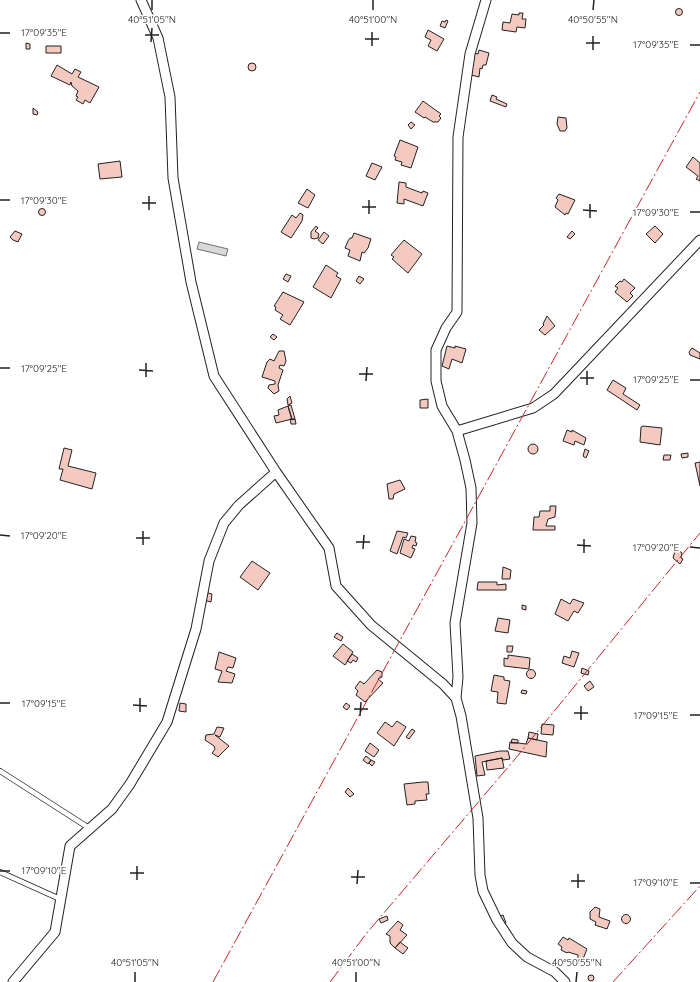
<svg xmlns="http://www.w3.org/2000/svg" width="700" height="982" font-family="Quicksand,sans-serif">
	<rect width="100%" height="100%" fill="#fff"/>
	<!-- water -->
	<path fill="#d9d9d9" stroke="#6f6f6f" d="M199,242l29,7 -2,7 -29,-7z"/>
	<!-- building -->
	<path fill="#f3c9c0" stroke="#222" d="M675.5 12a3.5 3.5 0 1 1 7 0a3.5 3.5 0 1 1-7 0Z
		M519,13h4l-1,6h4l-1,9 -8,-1 -1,5 -14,-2 1,-8 7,1 2,-9 7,1z
		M446,20l2,1 -3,7 -5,-2 2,-5 3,1z
		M428,30l16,9 -7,12 -9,-5 3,-6 -6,-3z
		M26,43l4,1v5h-4z
		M46,46h15v7h-15z
		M479,50l10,3 -3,12h-3l-1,4 -2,-1 -1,9 -8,-2 4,-22 3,1z
		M248 67a4 4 0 1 1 8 0a4 4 0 1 1-8 0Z
		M57,65l15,9 3,-5 6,3 -3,5 21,10 -9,16 -5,-3 -2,4 -7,-4 2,-3 -2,-1 2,-5 -6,-5 -1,-4 -1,3 -19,-9z
		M492,95l5,2 -1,2 11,5 -1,3 -16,-6z
		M423,101l18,13 -2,2 2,2 -3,4h-5l-8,-5 -1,1 -9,-6z
		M33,108l5,4 -1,3 -4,-1z
		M558,117l8,1 1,10 -2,3h-5l-3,-7z
		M411,122l4,3 -4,4 -3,-4z
		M400,140l18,7 -7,21 -10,-3 1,-3 -7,-2 1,-3 -2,-1z
		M693,157l7,6v18l-4,-2 2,-3 -12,-9z
		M120,161l2,16 -22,2 -2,-15z
		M372,163l10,4 -7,13 -9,-4z
		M399,182l7,1v4l16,6 1,-2 5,2 -5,13 -19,-7v5l-7,-1z
		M307,189l8,6 -7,13 -10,-5z
		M559,194l16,6 -7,14 -2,-1 -1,2 -10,-8 3,-7 -2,-2z
		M38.5 212a3.5 3.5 0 1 1 7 0a3.5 3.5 0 1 1-7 0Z
		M300,213l3,2 -1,6 -11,17 -10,-6 11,-17 4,3z
		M316,226l2,2 -3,3 4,3 -1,4 -4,1 -3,-1v-6z
		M655,226l8,8 -8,9 -9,-9z
		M15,231l7,3 -4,8 -5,-2 -3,-3z
		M572,231l3,3 -5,5 -3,-2z
		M324,232l5,4 -6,8 -5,-4z
		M354,233l17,6 -3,9 -4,5 -2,-1 -2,9 -12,-5 2,-6 -5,-2 3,-7 2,-3h2z
		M404,240l18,14 -14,19 -16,-14 2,-2 -3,-2z
		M326,265l12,8 -2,3 5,3 -10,19 -18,-11z
		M286,274l5,2 -3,6 -5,-3z
		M359,276l5,3 -4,5 -4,-3z
		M624,279l11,9 -5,5 3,3 -6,6 -12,-10 3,-4 -3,-2 5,-5 2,1z
		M283,292l21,10 -14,23 -10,-6 3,-4 -8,-5 1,-3 -2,-1z
		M547,316l8,10 -10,9 -6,-5 5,-5 -1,-1z
		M273,334l4,3 -3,3 -4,-3z
		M447,346l8,2v-2l11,3 -4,14 -10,-4 -3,10 -7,-3z
		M692,348l8,5v6l-10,-4 -1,-3z
		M279,351h5l2,10 -2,5 -4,-1 -1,3 4,2 -5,15 1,6 -5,3 -6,-6 1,-3 6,-1v-3l-13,-4 5,-15 3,-3 4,2z
		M613,380l13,8 -3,6 17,11 -3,5 -30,-20z
		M290,396l2,7 -4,2 -1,-6z
		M428,399v9h-8v-8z
		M291,405l4,14 -3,1 -4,-14z
		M288,406l4,13 -16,4 -2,-7 5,-1 -1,-5z
		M290,419h5l1,5h-5z
		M643,426l19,2 -2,17 -20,-3 1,-15z
		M567,430l5,2v-2l14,8 -2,7 -9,-4 -1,4 -11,-4z
		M528 449a5 5 0 1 1 10 0a5 5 0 1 1-10 0Z
		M64,448l8,2 -4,16 28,7 -4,16 -32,-9 3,-11h-4z
		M585,449l4,2 -3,7 -3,-2z
		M688,453v4l-6,1 -1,-4z
		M664,455h7l-1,5h-7z
		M700,462v24l-5,-23z
		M400,480l5,9 -11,5 -1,5h-4l-2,-15z
		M550,506h6l-1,11 -7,2 -2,7h9v4h-22l1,-13h5l1,-6h10z
		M397,531l11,2 -2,5 -3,-1 -6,17 -7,-3z
		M411,536l5,1 -1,5 2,1 -1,3 -3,-1 -1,3 3,1 -4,9 -11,-5 4,-14 5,2z
		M678,550l4,3 -1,5 2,1 -3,5 -7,-6 2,-7z
		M252,561l18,12 -12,17 -18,-13z
		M503,567l8,3 -1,9h-8z
		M478,582h19v3l9,-1v6h-29z
		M204,592l8,2 -1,8 -8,-2z
		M561,599l9,5 3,-5 11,4 -6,10 -4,-2 -6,10 -13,-7z
		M522,605l4,1v4l-4,-1z
		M498,618l12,2 -2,13 -13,-2z
		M337,633l6,4 -2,4 -7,-4z
		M343,644l10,8 -8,13 -12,-9z
		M507,646h6l-1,6h-5z
		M572,651l7,2 -5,14 -12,-4 2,-7 6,2z
		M219,652l17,6 -3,10 -5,-1 -2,4 9,3 -3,9 -14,-1 4,-11 -7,-2z
		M352,654l6,4 -2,4 -3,-2 -2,3 -4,-2z
		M508,655l22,3 -1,11 -25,-3v-8l4,1z
		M582,668l7,3 -1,4 -7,-2z
		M526.5 674a4.5 4.5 0 1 1 9 0a4.5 4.5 0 1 1-9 0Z
		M377,670l5,2v5l-4,2 5,4 -18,19 -9,-7 2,-4 -3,-3 5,-7 4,3z
		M494,675l10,2v3l6,1 -4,23 -9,-1 1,-11 -7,-1z
		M590,681l4,6 -6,4 -4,-5z
		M522,690l5,1 -1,3 -5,-1z
		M180,703l6,1v8l-7,-1z
		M346,703l4,3 -3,4 -4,-3z
		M397,721l9,6 -12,19 -17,-13 8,-11 7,5z
		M542,724l12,1 -1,10 -12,-1z
		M217,727l7,1 -4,9 -5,-2 14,11 -11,11 -6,-4 3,-4 -1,-3 -9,-6 1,-5 8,-1z
		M412,729l3,2 -6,8 -3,-2z
		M529,732l9,2 -1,6 -9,-2z
		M528,738l19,4 -1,15 -37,-8 1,-7 16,2z
		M512,739l6,1v3h-7z
		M370,743l9,7 -5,7 -9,-6z
		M500,751h8l2,8 -7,1 -1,-2 -20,4 3,13 -8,1 -2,-20z
		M366,756l5,4 -3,4 -5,-4z
		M502,758l2,10 -17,2 -1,-9z
		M371,760l4,2 -3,4 -3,-3z
		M423,782h5l1,12h-3l1,6 -12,1v3l-8,1 -3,-21z
		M348,788l6,6 -4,3 -5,-5z
		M595,907l5,2 -1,8 11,4 -3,8 -12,-4 1,-3 -6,-3v-7z
		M621.5 919a4.5 4.5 0 1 1 9 0a4.5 4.5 0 1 1-9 0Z
		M503,915l3,8 -4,2 -4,-8z
		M387,916l1,4 -7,3 -2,-4z
		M398,921l5,4 -3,5 7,5 -12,13 -5,-5v-7l-4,-2z
		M563,937l5,3 1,-2 18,11 -4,10 -5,1v-5l-10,-3 -1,1 -6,-3 1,-3 -4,-3z
		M400,942l8,6 -5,6 -8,-6z
		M588 978a3 3 0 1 1 6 0a3 3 0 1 1-6 0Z"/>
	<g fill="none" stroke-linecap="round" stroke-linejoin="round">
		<defs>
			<path id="lane" d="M0,771l89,57
				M0,872l60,27"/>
			<path id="street" d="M141,0l17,38 12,59 3,81 18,104 23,94 62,96 53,76 7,38 35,39 72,59 13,14 5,18 17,102 2,57 3,16 14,29 15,23 15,14 28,15 10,10
				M457,431l76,-23 21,-14 146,-154
				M456,698l2,-21 -3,-54 17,-100 -1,-35 -6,-28 -8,-29 -15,-25 -6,-25v-31l10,-22 11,-16 1,-175 12,-83 16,-54
				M13,982l42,-50 15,-86 42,-37 18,-25 37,-62 29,-93 13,-68 15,-38 15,-18 37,-33"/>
		</defs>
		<!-- lane casing -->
		<use href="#lane" stroke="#222" stroke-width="6"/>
		<!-- street casing -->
		<use href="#street" stroke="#222" stroke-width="11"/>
		<!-- lane -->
		<use href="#lane" stroke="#fff" stroke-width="4.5"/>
		<!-- street -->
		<use href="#street" stroke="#fff" stroke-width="9"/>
		<!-- power -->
		<path stroke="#c62828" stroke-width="1" stroke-dasharray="14 3 2 3" stroke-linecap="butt" d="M213,982l487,-890
			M330,982l36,-48 149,-175 185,-226
			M613,982l87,-96"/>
	</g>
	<!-- ticks -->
	<path fill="none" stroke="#222" stroke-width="1.5" d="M152,10v-10M373,10v-10M593,10l1,-10M0,33h10M145,35h14M365,39h14M151,42l1,-14M586,43h14M690,45h10M372,46v-14M593,50v-14M0,200h10M142,203h14M362,207h14M149,210v-14M583,210l14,1M690,212h10M369,214v-14M590,218v-14M0,368h10M139,370l14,1M359,374h14M146,377v-14M580,378h14M690,380h10M366,381l1,-14M587,385v-14M0,535l10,1M136,538h14M356,542h14M143,545v-14M577,545l14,1M690,547l10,1M363,549l1,-14M584,553v-14M0,703h10M133,705l14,1M354,709h14M140,712v-14M574,713h14M690,715h10M360,716l1,-14M581,720v-14M0,871h10M130,873h14M351,877h14M137,880v-14M571,881h14M690,883h10M357,884l1,-14M578,888v-14M135,982v-10M356,982v-10M576,982l1,-10"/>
	<g font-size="10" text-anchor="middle" fill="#222" stroke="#fff" stroke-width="3" stroke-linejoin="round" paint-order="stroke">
		<text x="152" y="23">40°51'05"N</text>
		<text x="373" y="23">40°51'00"N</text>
		<text x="593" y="23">40°50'55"N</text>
		<text x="44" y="36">17°09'35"E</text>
		<text x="656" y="48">17°09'35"E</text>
		<text x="44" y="204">17°09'30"E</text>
		<text x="656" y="216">17°09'30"E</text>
		<text x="44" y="372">17°09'25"E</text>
		<text x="656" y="383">17°09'25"E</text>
		<text x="44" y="539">17°09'20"E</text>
		<text x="656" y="551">17°09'20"E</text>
		<text x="44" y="707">17°09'15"E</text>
		<text x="656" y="719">17°09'15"E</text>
		<text x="44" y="874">17°09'10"E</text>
		<text x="656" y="886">17°09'10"E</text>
		<text x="135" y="966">40°51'05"N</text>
		<text x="356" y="966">40°51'00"N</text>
		<text x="577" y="966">40°50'55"N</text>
	</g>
</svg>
